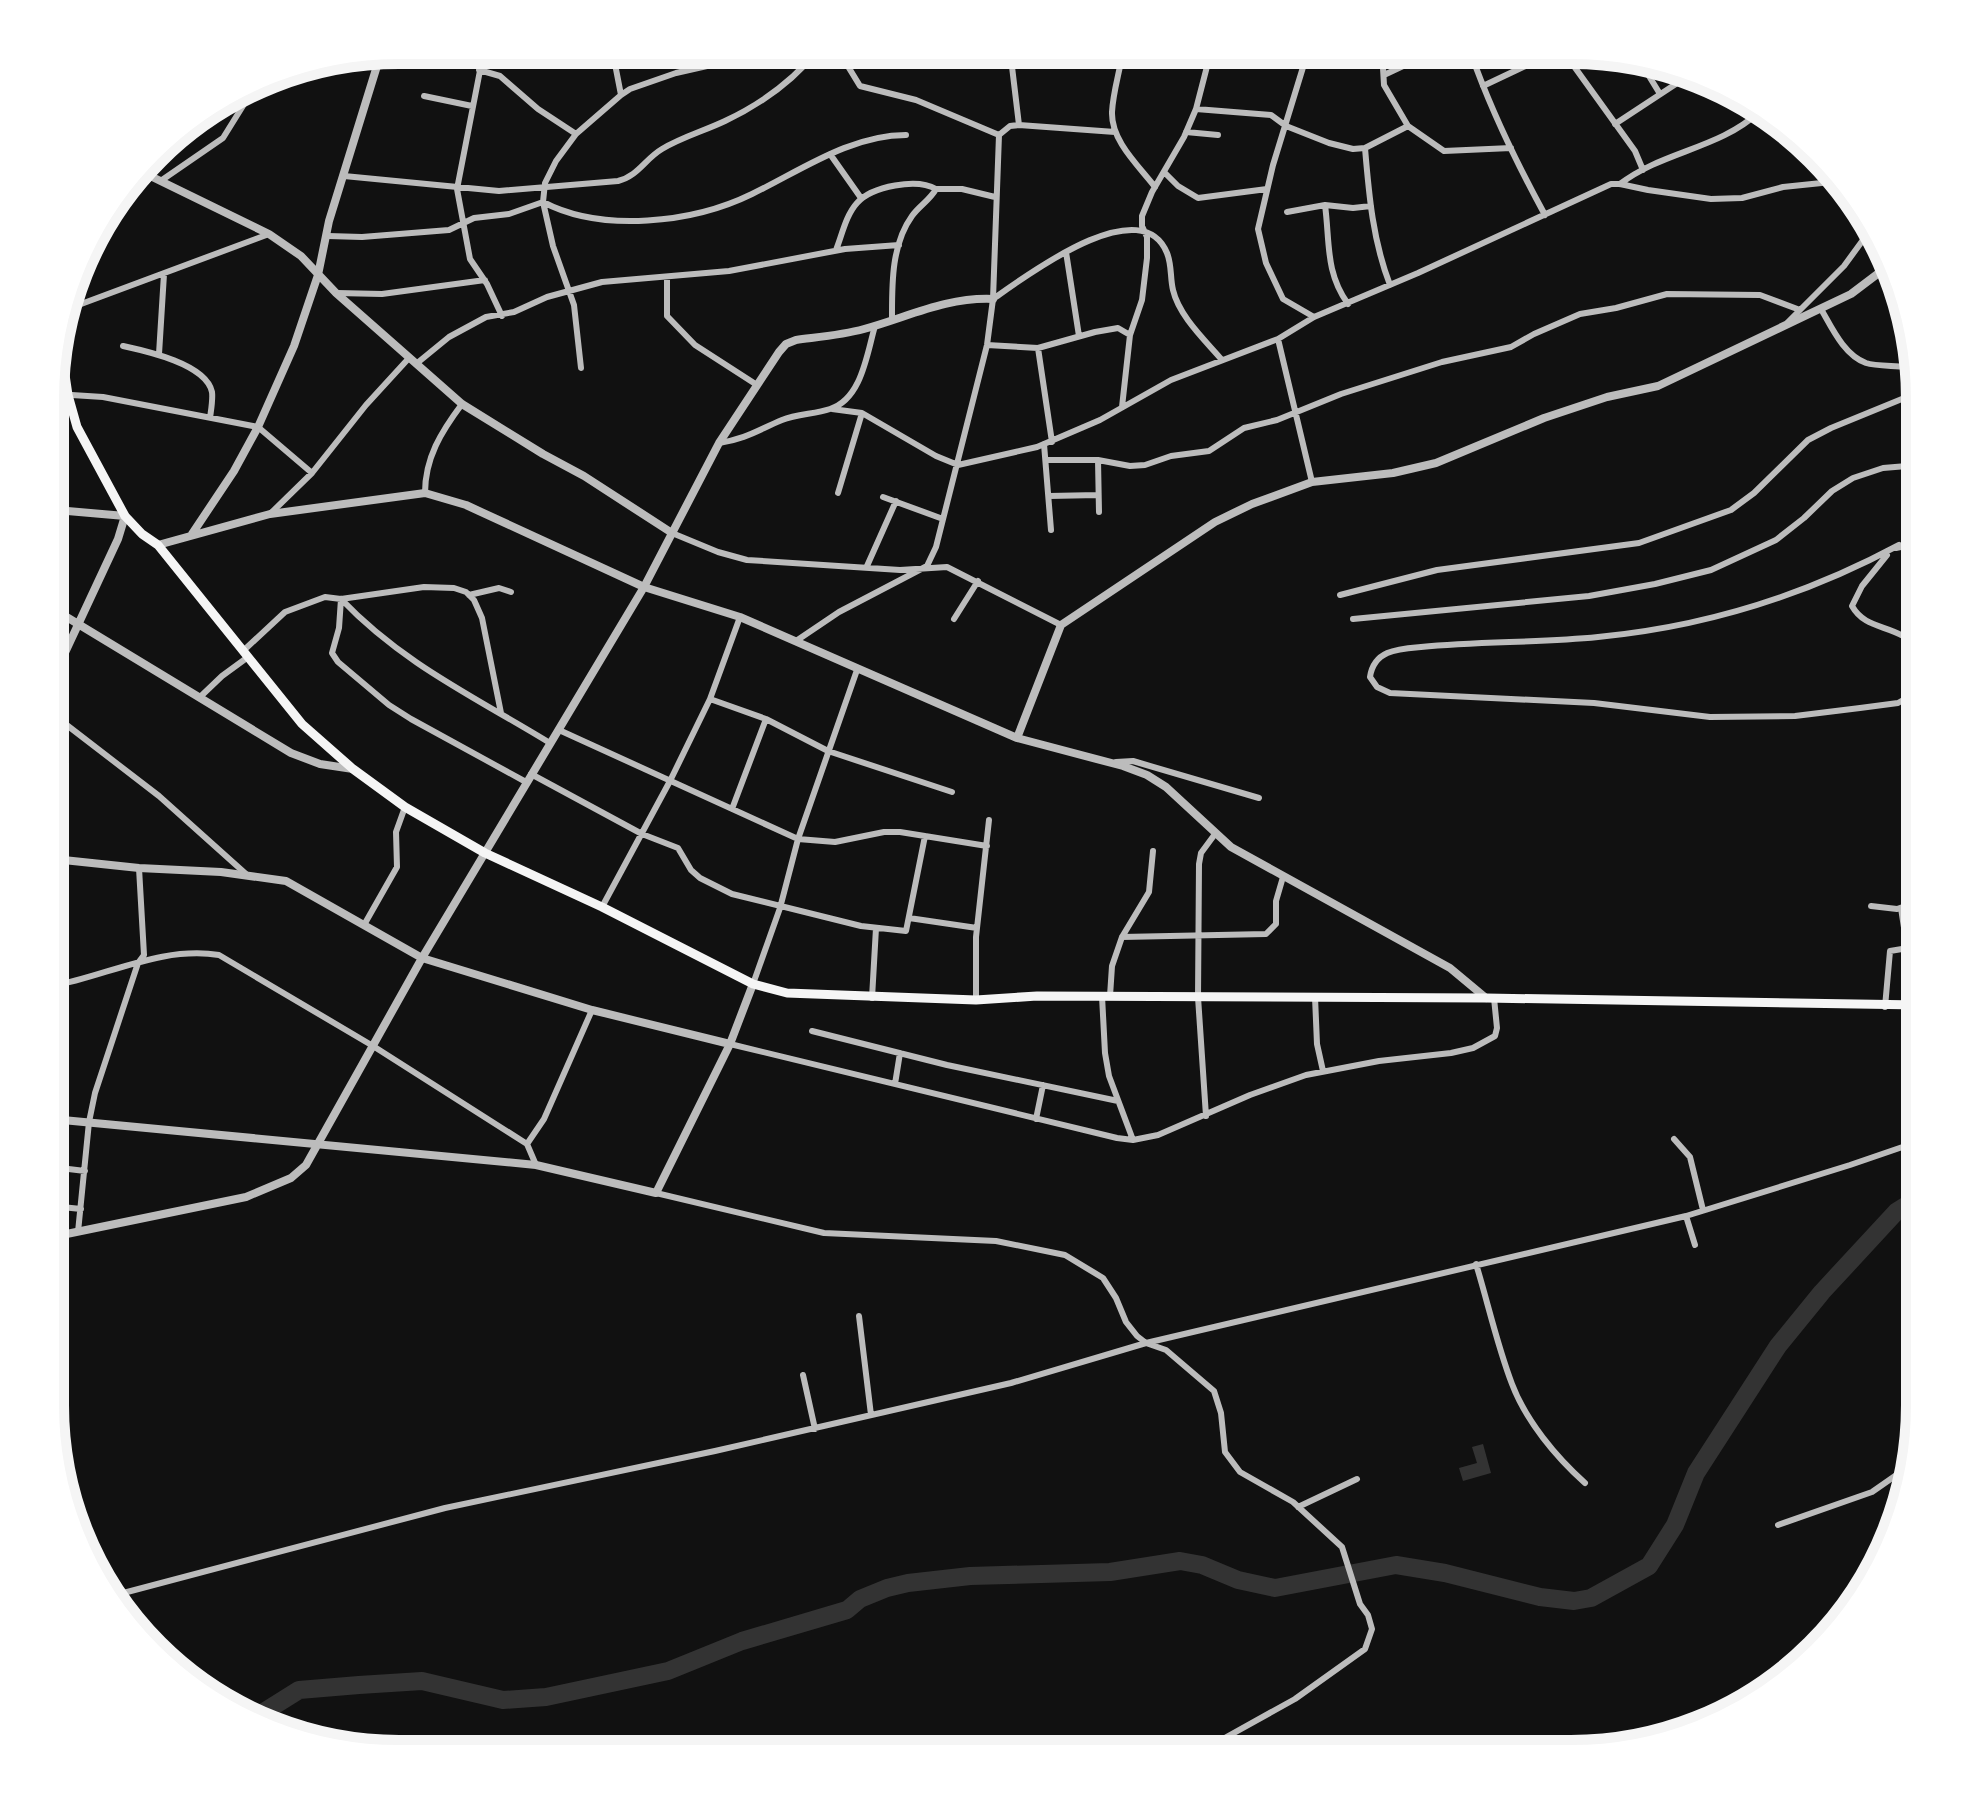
<svg xmlns="http://www.w3.org/2000/svg" width="1970" height="1804" font-family="'Public Sans',sans-serif">
	<rect width="100%" height="100%" fill="#111"/>
	<!-- water -->
	<path fill="#333" d="M1483,1444l8,29 -28,8 -4,-13 18,-5 -5,-16z"/>
	<g fill="none" stroke-linecap="round" stroke-linejoin="round">
		<!-- river -->
		<path stroke="#333" stroke-width="18" d="M251,1720l48,-30 60,-5 63,-4 81,19 43,-3 122,-26 74,-30 105,-31 13,-11 27,-11 21,-5 62,-7 140,-4 70,-11 22,4 36,15 37,8 121,-23 49,8 95,24 34,4 17,-3 58,-32 26,-41 21,-52 82,-127 44,-54 74,-80 24,-15"/>
		<!-- minor -->
		<path stroke="#bcbcbc" stroke-width="6" d="M484,50l-27,139 13,70 17,25 15,32
			M618,50l-3,14 6,31
			M838,50l22,36 56,14 83,35
			M1010,50l9,75
			M1123,50c-3,21 -10,42 -11,62 -1,29 27,54 43,75
			M1308,51l-35,114 -15,64 8,34 17,36 31,18
			M1382,51l2,34 24,41 36,25 67,-3
			M1470,51c20,57 46,111 75,164
			M1563,51l72,100 8,19
			M1641,63l19,31
			M479,70l21,6 38,33 38,25
			M1384,75l51,-24
			M1483,86l74,-35
			M424,96l48,10
			M1196,109l75,6 15,11 43,17 24,6 12,-1 43,-22
			M1615,124l73,-48
			M1186,132l32,3
			M1365,148c4,48 8,93 25,137
			M830,154l31,44
			M1164,172l14,14 20,12 69,-9
			M344,176l155,15 119,-10c20,-5 27,-22 44,-32 20,-12 42,-18 63,-28 36,-17 68,-40 93,-71
			M162,180l61,-42 31,-50
			M1620,184c43,-33 99,-35 139,-72
			M1325,205c5,37 0,67 23,99
			M1287,212l38,-7 28,3 18,-2
			M328,236l34,1 87,-7 25,-12 35,-4 34,-12c59,31 150,21 209,-8 48,-23 98,-59 154,-59
			M836,250c6,-15 10,-35 21,-47 15,-17 60,-25 79,-14
			M1066,252l13,84
			M667,277v39l28,29 62,40
			M337,293l45,1 103,-14
			M993,299c33,-23 148,-110 174,-46 5,12 3,25 6,37 6,26 32,50 49,70
			M1821,309c11,19 23,46 45,54 12,4 36,2 52,6
			M65,310l204,-76
			M892,319c0,-33 -1,-74 20,-103 7,-10 18,-16 24,-27h26l33,8
			M1788,322l56,-56 27,-37
			M1278,339l34,143
			M987,345l51,3 57,-16 23,-4 12,7
			M123,346c23,5 83,18 89,46 1,8 -1,18 -2,26
			M1038,348l14,94
			M159,354l5,-80
			M416,364l33,-27 37,-20 28,-5 33,-15 55,-15 127,-11 116,-22 54,-4
			M581,368l-7,-63 -21,-59 -10,-44 2,-19 11,-22 20,-27 45,-39 9,-6 46,-16 102,-23
			M56,394l47,3 155,30 54,46
			M1122,407l8,-72 12,-35 5,-42v-21l-5,-11v-10l10,-24 32,-55 12,-28 15,-58
			M832,409l30,4 74,43 22,9 79,-18 63,-27 71,-40 107,-41 36,-22 104,-44 193,-89h9l28,6 63,9 31,-1 41,-11 58,-6
			M719,443c27,-4 39,-13 63,-23 15,-6 33,-6 48,-11 32,-10 37,-56 45,-83
			M1044,444l7,86
			M1047,460h51l32,6 15,-1 26,-9 38,-5 35,-23 33,-8 64,-26 101,-32 69,-15 23,-13 46,-20 36,-6 51,-14 93,1 40,15
			M1098,460l1,52
			M425,493c0,-35 16,-61 37,-89
			M838,493l24,-80
			M1049,496l49,-1
			M883,497l60,22
			M271,513l41,-40 54,-68 43,-47
			M672,533l46,19 29,8 153,10 47,-3 114,58
			M1899,545c-93,50 -196,82 -301,92 -59,6 -118,4 -177,10 -23,2 -47,3 -51,30l7,10 13,6 204,10 116,14 85,-1 65,-8 38,-5 21,-12
			M1896,548l23,-5
			M1887,555l-25,31 -10,20c12,21 32,19 51,30 6,3 11,9 16,13
			M867,566l29,-65
			M469,595l30,-7 12,4
			M1340,595l97,-25 202,-27 92,-33 23,-17 54,-53 23,-12 88,-36
			M341,599l-2,29 -7,25 6,9 51,43 22,14 115,63
			M341,599c62,65 134,98 209,144
			M954,619l24,-38
			M1353,619l236,-23 66,-12 56,-14 65,-30 28,-22 28,-27 21,-13 30,-10 36,-3
			M796,641l43,-29 88,-46 9,-19 51,-202 6,-46 6,-164 11,-9 9,-1 96,7
			M243,651l42,-39 40,-15 16,2 83,-12 30,1 12,4 8,8 8,18 19,95
			M199,698l23,-22 26,-19
			M710,699l56,20 62,32 124,41
			M55,716l104,80 87,78
			M559,730l239,109 37,3 49,-10h16l87,14
			M1116,762l17,-1 126,37
			M531,774l111,60 36,14 13,22 9,8 32,16 129,32 45,5 19,-95
			M732,809l34,-90
			M1871,906l26,3 23,-8
			M602,907l68,-126 40,-82 30,-82
			M1901,908l6,39
			M909,918l68,10
			M364,925l33,-58 -1,-35 9,-25
			M1122,937l144,-3 10,-10v-23l7,-24
			M753,984l27,-76 18,-69 59,-169
			M53,986c56,-11 109,-40 166,-31l154,91 154,98 9,21
			M1102,996l3,57 4,23 24,64
			M1110,996l2,-30 10,-29 27,-45 4,-41
			M1315,997l2,47 6,27
			M872,998l4,-70
			M976,1000v-63l13,-117
			M1885,1007l5,-56 30,-5
			M812,1031l135,34 171,36
			M730,1044l387,94 16,2 25,-5 92,-40 56,-20 73,-14 72,-8 22,-5 22,-12 2,-8 -3,-30
			M895,1084l5,-31
			M1206,1116l-8,-119 1,-133 2,-11 14,-19
			M1036,1119l7,-34
			M1674,1139l16,18 13,53
			M527,1144l17,-25 48,-109
			M52,1167l33,4
			M656,1193l168,40 172,8 69,14 38,23 13,20 10,24 11,14 9,7 20,7 48,41 7,22 4,39 15,20 53,30 49,45 18,57 8,11 4,14 -7,20 -70,50 -99,55
			M52,1206l29,3
			M1686,1216l9,29
			M78,1232l11,-110 6,-29 43,-130 6,-8 -5,-87
			M1476,1264c12,39 21,81 36,120 14,37 44,73 73,99
			M859,1316l12,99
			M803,1375l12,54
			M1298,1507l59,-28
			M1778,1525l94,-33 33,-23
			M112,1596l333,-88 270,-57 296,-68 135,-40 540,-127 164,-51 70,-24"/>
		<!-- tertiary -->
		<path stroke="#bcbcbc" stroke-width="8" d="M140,171l129,63 32,22 35,37 126,111 81,50 41,22 88,57
			M192,534l42,-63 24,-44 36,-81 24,-71 11,-54 52,-168
			M158,545l112,-31 155,-21 41,12 178,82 96,30 277,121 106,28 24,9 19,12 65,60 219,121 36,30
			M55,610l236,143 29,11 33,5
			M55,674l63,-135 7,-23 -69,-6
			M1017,738l44,-113 154,-103 37,-18 60,-22 81,-9 43,-10 108,-45 63,-21 51,-11 193,-92 41,-31
			M54,859l85,9 82,4 65,9 136,77 170,52 138,34
			M52,1119l484,46 120,28 74,-149 23,-60
			M52,1237l194,-40 45,-19 15,-13 116,-207 222,-371 75,-144 60,-91 7,-8 10,-4c22,-3 46,-5 68,-11 44,-12 82,-32 129,-30"/>
		<!-- secondary -->
		<path stroke="#f5f5f5" stroke-width="9" d="M58,328l10,67 9,32 48,89 17,18 16,11 144,179 51,45 52,38 80,46 117,54 151,77 34,9 189,7 61,-4 449,2 434,7"/>
	</g>
	<!-- crop -->
	<path d="M0 0H1970V1804H0ZM399 64H1571A335 335 0 0 1 1906 399V1405A335 335 0 0 1 1571 1740H399A335 335 0 0 1 64 1405V399A335 335 0 0 1 399 64Z" fill="#fff" fill-rule="evenodd"/>
	<path fill="none" stroke="#f5f5f5" stroke-width="10" d="M399 64H1571A335 335 0 0 1 1906 399V1405A335 335 0 0 1 1571 1740H399A335 335 0 0 1 64 1405V399A335 335 0 0 1 399 64Z"/>
</svg>
